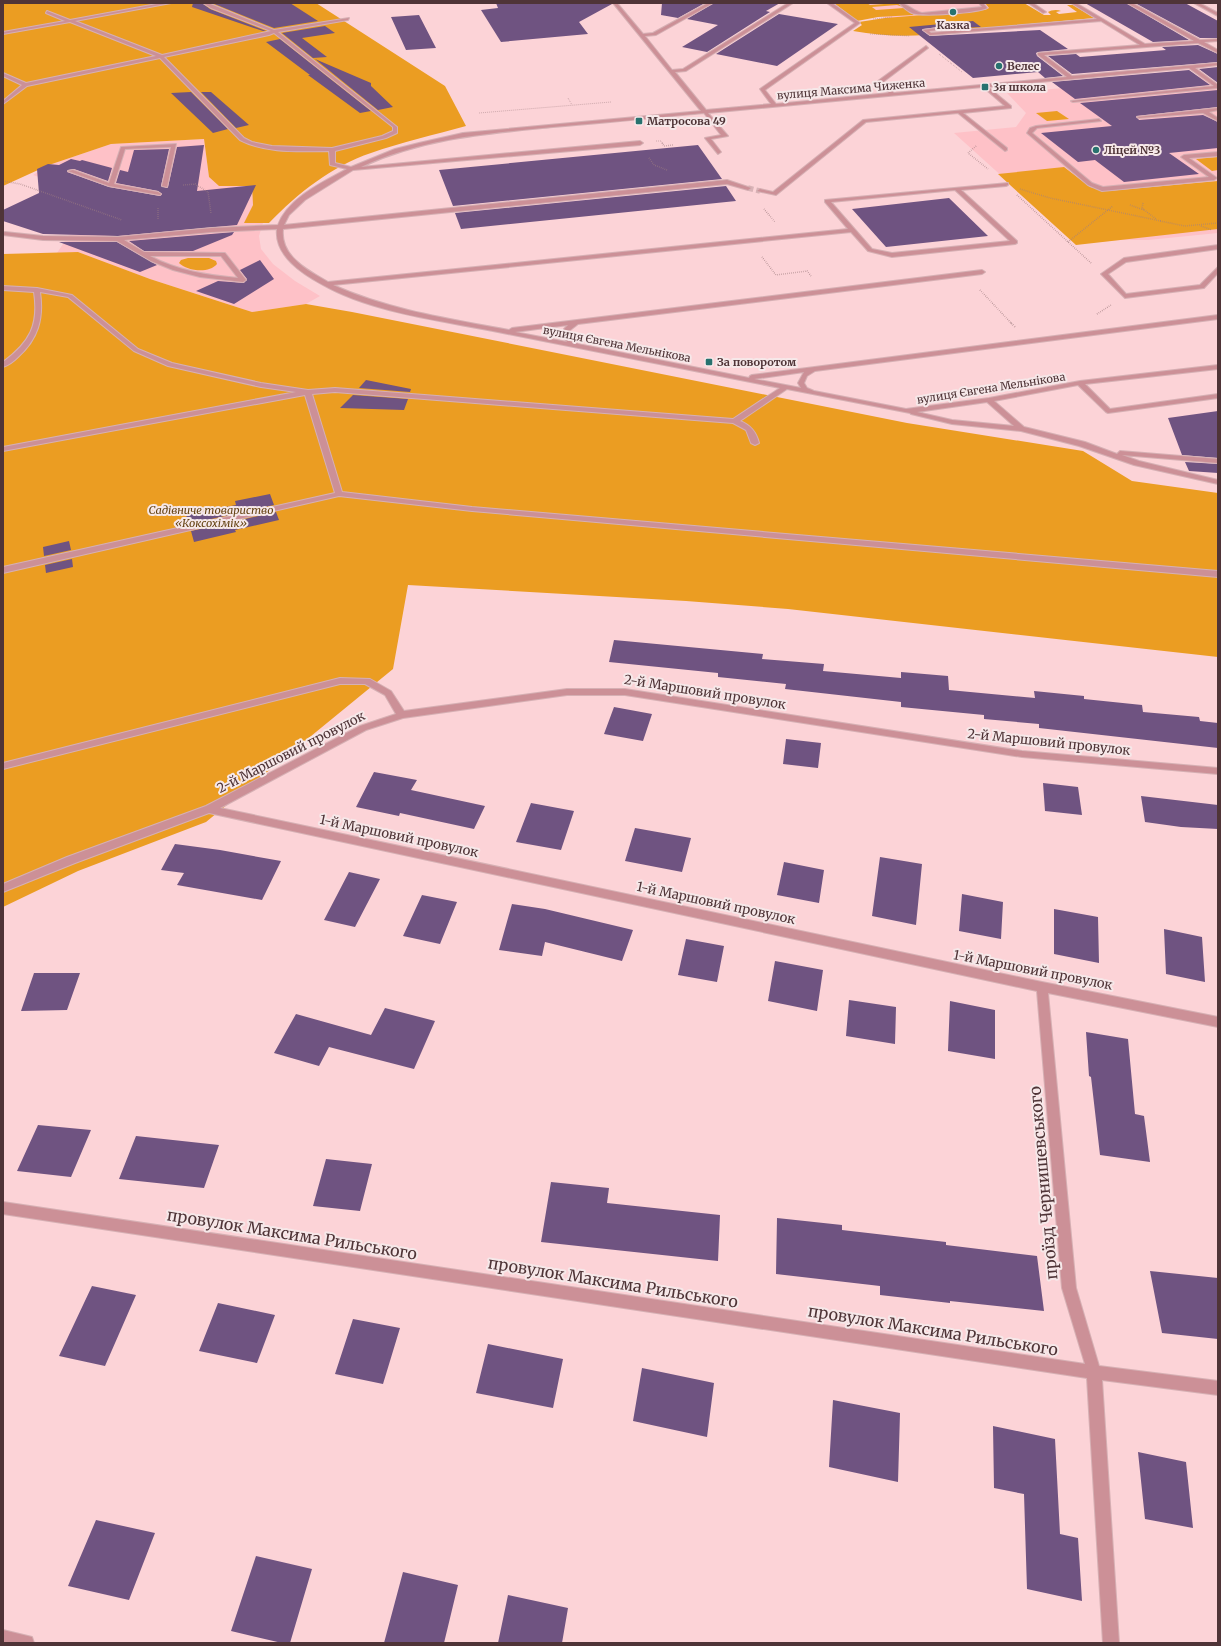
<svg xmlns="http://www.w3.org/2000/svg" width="1221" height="1646" font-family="Merriweather,serif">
	<rect width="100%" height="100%" fill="#fcd3d7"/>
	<!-- built -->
	<path fill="#fec1c7" d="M867,3h148l15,10 -138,11z
		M1206,75l12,9v149l-70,7h-28l-43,4 -123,-111 62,-6 10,-14 -19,-20z
		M204,139l5,38 10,9h33l1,19 -8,17 18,1 -4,13 2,13 12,15 22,17 25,15 -14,8 -54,8 -102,-33 -72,-27 -21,1 12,-18 41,-1 19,-27 -96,-32 16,-10 62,-21z"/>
	<!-- green -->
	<path fill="#eb9d22" d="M7,3h309l129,83 21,40c-32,9 -64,16 -95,27 -39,13 -73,40 -102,70h-25l9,-18 -1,-19h-33l-10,-9 -5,-38 -93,5 -62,21 -46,21v-182z
		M834,3h33l3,2 28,-2 5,4 -6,-2 -25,2 4,3 28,-2 10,7 -36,2 -21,4z
		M985,3h39l20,12h7l-3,-3c3,-2 9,-3 13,-1l-5,1 3,2 18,-2 -10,-7h6l21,13 -131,12 -17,-3 -4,-3 -24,4 7,7c-25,2 -48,0 -72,-4l9,-6 -3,-3 26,-4 100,-8 4,-2z
		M1057,111l12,8 -22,2 -11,-8z
		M1218,157v13l-6,1 -16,-12z
		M1064,167l26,20 18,4 110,-10v48l-142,16 -78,-71z
		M78,252l72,27 102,33 54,-8 46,8 555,111 176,28 49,30 86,12v164l-430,-48 -102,-8 -278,-16 -15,84 -187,153 -128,49 -75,36v-653z
		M188,258h21l7,3 1,3c-8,10 -30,7 -38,-1l2,-3z"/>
	<!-- building -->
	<path fill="#6f5381" d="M193,3h9l8,6 56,22h-3l-71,-24z
		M212,3h78l28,18 -44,7z
		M496,3h116v1l-33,18 9,12 -87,8 -20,-32 17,-2z
		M662,3h43l-27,15 -17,-3z
		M714,3h66l-14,8 4,1 -63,40 -25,-5 36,-22 -31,-6z
		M1085,3h41l63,37 -36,2z
		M1135,3h50l33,18v17h-18z
		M779,14l59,10 -61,42 -61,-12z
		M419,15l17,33 -30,2 -15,-33z
		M973,21l8,6 -20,1 -15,-2 -23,3 -1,1 8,6 110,-6 28,19 -30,3 -2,1 1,3 26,20 -18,2 -7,-6 -65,6 -64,-51z
		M325,26l10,7 -33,5 25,19 -14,1 -31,-25z
		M280,39l91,72 -11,2 -52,-38h2l-44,-33z
		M1198,45l20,9v8l-146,12 -24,-18 28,-2 4,3 86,-7 -4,-3z
		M315,59l56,24v3l22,21 -15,3z
		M1218,67v16l-19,-14z
		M1189,70l21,15 -135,14 -23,-17z
		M1218,90v17l-82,9 3,4 64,-5 15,7v26l-49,5 30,21 -75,8 -29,-22 -17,2 -37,-29 71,-7 -32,-23z
		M191,92l37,37 -15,4 -42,-40z
		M201,92h10l38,33 -13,3z
		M204,145l-7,46 59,-6 -19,40 -119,11 -75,-2 -40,-13v-11l36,-17 -2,-24 11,-5 11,1 12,-6 9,2 2,-1 30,8 -4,13 -34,-12 -6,1 -1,2 42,15 51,9 2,-2 -4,-3 -42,-8 4,-13 8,2 6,-22 35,-1 -8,37 6,2 1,-1 9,-40z
		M698,145l24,34 -269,27 -14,-36z
		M726,186l10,15 -275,28 -6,-16z
		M949,198l39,38 -102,11 -34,-38z
		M234,232l-2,3 -39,16h-49l-15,-10z
		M59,242h58l40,23 -17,7z
		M260,260l14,19 -40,25 -38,-13 22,-10 26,2 3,-4 -7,-9z
		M366,380l45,9 -1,3 -51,-4z
		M353,395l55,4 -4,11 -64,-2z
		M1218,411v47l-36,-3 -14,-37z
		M1185,462l33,2v9l-29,-2z
		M270,494l4,11 -85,19 -3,-9 50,-10 -1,-4z
		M276,512l3,8 -44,10 1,2 -42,10 -3,-11z
		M69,541l2,9 -27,6 -1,-9z
		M72,559l1,8 -27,6 -1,-8z
		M614,640l149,14 -1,5 62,5 -1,7 78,7v-6l47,4 1,14 86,8 -1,-7 50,5v3l58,6 1,7 56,5 1,4 18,2v25l-179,-20v-4l-55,-5v-4l-83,-8v-5l-116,-13 1,-5 -68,-7v-4l-109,-11z
		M614,707l38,7 -9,27 -39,-7z
		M786,739l35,4 -3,25 -35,-4z
		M374,772l43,8 -6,10 74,16 -11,23 -74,-16 -1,3 -43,-9z
		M1043,783l35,4 4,28 -37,-4z
		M1141,796l77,9v24l-37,-2 -36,-5z
		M531,803l43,8 -13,39 -45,-8z
		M635,828l56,10 -9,34 -57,-11z
		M175,844l45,6 61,11 -19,39 -85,-15 7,-12 -23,-3z
		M880,857l42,7 -6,61 -44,-9z
		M784,862l40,8 -5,33 -42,-8z
		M349,872l31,7 -25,48 -31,-7z
		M962,894l41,8 -2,37 -42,-8z
		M422,895l35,7 -17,42 -37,-8z
		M512,904l33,5 88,21 -11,31 -77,-19 -3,14 -43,-6z
		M1054,909l44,8 1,46 -45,-9z
		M1164,929l38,8 3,45 -39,-8z
		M686,939l38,7 -7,36 -39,-7z
		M775,961l48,9 -6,41 -49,-10z
		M34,973h46l-13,37 -46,1z
		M849,1000l47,7 -1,37 -49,-8z
		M950,1001l45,9v49l-47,-8z
		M385,1008l50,13 -21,48 -85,-22 -10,19 -45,-13 22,-39 75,21z
		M1086,1032l42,7 7,75 9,2 6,46 -50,-7 -9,-78 -2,-1z
		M38,1125l53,5 -20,47 -54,-6z
		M136,1136l83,9 -15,43 -85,-9z
		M326,1159l46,5 -12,47 -47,-5z
		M551,1182l58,6 -2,15 113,12 -2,46 -177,-19z
		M777,1218l65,7v5l104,12v3l91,11 7,55 -94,-10v2l-70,-8v-9l-104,-12z
		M1150,1271l68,7v61l-56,-6z
		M92,1286l44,9 -31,71 -46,-10z
		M218,1303l57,12 -18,48 -58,-12z
		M353,1319l47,9 -17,56 -48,-10z
		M488,1344l75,15 -10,49 -77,-15z
		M642,1368l72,15 -7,54 -74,-16z
		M833,1400l67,13 -2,69 -69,-15z
		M993,1426l62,13 5,95 18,4 4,63 -55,-12 -3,-95 -30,-6z
		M1138,1452l48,10 7,66 -48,-9z
		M96,1520l59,13 -26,67 -61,-14z
		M256,1556l56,13 -22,74h-8l-51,-12z
		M403,1572l55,13 -14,58h-60z
		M508,1595l60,13 -6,35h-64z"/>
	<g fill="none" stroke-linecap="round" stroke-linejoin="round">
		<!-- minor-tunnel -->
		<path stroke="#d9b3b7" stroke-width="5.5" stroke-dasharray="5.5 3" stroke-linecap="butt" d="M748,188l12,3"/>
		<defs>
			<path id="minor" d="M162,3h9l-96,18 87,34 109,-24 -60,-23 -8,-5h5l66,27 75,-12 -1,2 -70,12 119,95v6l-11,5 -51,13v12l16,4 44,-18 24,-6 44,-10 238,-22 -88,-108h4l26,31 10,-1 55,-30h5l-57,32 -11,1 27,34 11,-1 105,-66h5l-107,68 -11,1 31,38 65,-6 -11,-15 95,-66 -28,-20h5l28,20 -95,67 11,14 113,-11 -11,-10v-2l48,-35 2,2 -45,34 11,11 173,-16 -29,-22v-2l102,-8 -39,-24 -171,14 -7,-5 23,-3 15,3 136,-11 -26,-16h5l69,41 49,-3 -67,-38h5l68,37 18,-1v2l-14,1 14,8v3l-20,-10 -154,12 28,21 146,-13v2l-23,3 23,17v3l-145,14 -2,-1 143,-15 -25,-18 -201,19 23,19v2l-48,5 44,35v2l-2,1 -47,-38 -92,9 -90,73 -19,-4 3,-2 13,3 90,-72 142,-14 -22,-19 -275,26 20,23 -17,3 10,13 -3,2 -13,-16 16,-3 -17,-22c-51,5 -101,10 -151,14 -69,7 -128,11 -192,40l279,-26 3,2 -3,2 -287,25 -48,30 -16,15 -5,10 443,-45 24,8 -3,2 -21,-6 -444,45c-3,27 24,41 45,53l520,-53 -23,-27v-2l183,-17v2l-2,1 -45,4 56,51v2l-2,1 -123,13 -24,-6 -17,-19 -518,53c56,25 117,34 176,45l3,-2 470,-58 3,2 -3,2 -404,50 -9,7 1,6 8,7 171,34 1,-2 2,-1 466,-60v4l-403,52 -8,5 -3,7 3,5 7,3 92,18 83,-11 91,-17 138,-16v4l-133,15 25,25 108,-15v4l-110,15 -2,-1 -28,-27 -84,16 30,26 61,15 32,12 3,-3 98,8v4l-96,-8 17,6 79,19v4l-84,-19 -55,-19 -58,-15 -69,-7 -41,-10 -1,-1 -123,-24 -47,32c10,4 16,10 19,22l-4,2 -4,-2 -5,-13 -13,-7 -398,-31 -23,2 30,98 130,15 746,64v6l-746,-66 -133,-15 -336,77v-6l332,-74 -30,-98 -302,56v-4l293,-55 -35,-5 -93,-21 -34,-15 -66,-54 -28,-5c4,27 -2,47 -22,65 -4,4 -9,8 -15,10v-5c27,-20 36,-37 31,-70l-31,-2v-4l34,2 35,7 66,54 34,14 89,20 47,7 27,-2 398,31 47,-31c-94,-19 -188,-37 -282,-56 -54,-11 -126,-19 -175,-47 -20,-11 -49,-29 -46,-56l-65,3 -88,8 20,12 81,1 21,27 -3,2 -43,-5 -27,-7 -22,-9 -34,-20 -74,-1 -40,-5v-2l2,-1 38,4 75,1 94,-9 66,-3c10,-27 45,-43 69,-56l-17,-4 -1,-14c-29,0 -62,3 -89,-11l-80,-82 -133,28 -24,18v-3l19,-16 -19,-9v-3l23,10 130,-27 -86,-34 -67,12v-2l62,-11 -19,-8 1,-2 23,9zM946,29l7,2 -22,2 -2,-2zM274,33l119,94v4l-11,5 -50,12 -60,-2 -20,-4 -8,-4 -80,-81 105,-22zM955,190l55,51 -118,12 -20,-4 -41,-47zM150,256h71l17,22c-31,-3 -60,-7 -88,-22zM568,325l-4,4 -2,5 5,8 -52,-10zM804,372l-6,11 3,5 -47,-9zM987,402l27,24 -62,-6 -35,-8z
				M899,3c8,0 14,8 23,10l60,-6 -3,-4h4l4,5c-9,5 -66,9 -75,5 -5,-2 -10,-7 -13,-10z
				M1028,3h5l13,9 -3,1z
				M1194,3h5l19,10v3z
				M1218,108v2l-9,2 9,6v3l-15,-8 -64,5 -2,-1z
				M1099,119l2,2 -64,7 -5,5 60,50 11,4 106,-10 -28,-20 3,-2 34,-3v4l-29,2 28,20 -3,2 -112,11 -14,-6 -61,-52 3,-5 6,-2z
				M176,144l-9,43 -5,-1 9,-39 -46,2 -11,35 44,8 3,2 -1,1 -51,-9 -41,-15 5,-1 36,13 12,-36z
				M1218,245v4l-92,13 -18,12 18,20 74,-9 18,-18v6l-14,15 -79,10 -24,-24 23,-16z
				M340,678l30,1 21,12 13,20 163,-22h58l397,62 196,17v6l-196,-17 -397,-62h-58l-164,23 -37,12 -146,78 822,174 176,35v10l-170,-34 28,295 23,78 119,15v14l-116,-15 17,263h-16l-16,-265 -1084,-164v-12l1082,162 -23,-76 -25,-297 -828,-178 -134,50 -72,29v-8l64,-27 139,-51 154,-80 36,-12 -11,-19 -20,-11h-25l-337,85v-6z
				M3,1630l29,7 2,6h-31z"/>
		</defs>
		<!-- minor casing -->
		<use href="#minor" stroke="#d6b0b4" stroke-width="2"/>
		<!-- path-far2 -->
		<path stroke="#a07f82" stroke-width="1" stroke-dasharray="0.5 1.5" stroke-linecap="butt" d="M873,19l19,-2
			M870,34l40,2
			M939,54l23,18
			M568,98l4,7
			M479,113l132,-11
			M656,141h5l2,3"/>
		<!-- path-far1 -->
		<path stroke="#a07f82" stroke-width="1.5" stroke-dasharray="0.5 1.5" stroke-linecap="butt" d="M662,143l2,3 9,-1
			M976,146l-8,7 20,16
			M649,158l5,7 13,5
			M3,181l17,3 102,36
			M183,185l12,-1 13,8 3,22
			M1020,189l30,9 111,23
			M1017,195l74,68
			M1143,203l-1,5 14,11
			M1130,205l14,5
			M158,208v11
			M764,209l11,13
			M1160,221l25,5 33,-3
			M1201,226l11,4
			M1068,242l45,-36
			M762,257l14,18 31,-4 4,5
			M980,290l32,34
			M1097,314l14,-9"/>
		<!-- path -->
		<path stroke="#a07f82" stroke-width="2" stroke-dasharray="0.5 2" stroke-linecap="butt" d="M1011,323l4,4"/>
		<!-- minor -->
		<use href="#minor" fill="#cc9097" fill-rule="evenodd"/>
	</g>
	<!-- markers -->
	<g fill="#28726f" stroke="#f6e8e9" stroke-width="1.5">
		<circle cx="953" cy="12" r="4"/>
		<circle cx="999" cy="66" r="4"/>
		<rect x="981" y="83" width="8" height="8" rx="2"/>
		<rect x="635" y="117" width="8" height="8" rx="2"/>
		<circle cx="1096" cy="150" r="4"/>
		<rect x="705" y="358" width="8" height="8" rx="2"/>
	</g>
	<g text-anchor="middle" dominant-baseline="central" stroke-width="4" stroke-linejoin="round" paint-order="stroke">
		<!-- far-poi labels -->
		<g font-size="11" font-weight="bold" fill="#4f3437" stroke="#f6e8e9" text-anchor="start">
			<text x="953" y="25" text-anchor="middle">Казка</text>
			<text x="1007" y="66">Велес</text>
			<text x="993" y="87">3я школа</text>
			<text x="647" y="121">Матросова 49</text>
			<text x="1104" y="150">Ліцей №3</text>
			<text x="717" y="362">За поворотом</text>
		</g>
		<!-- far-street labels -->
		<g font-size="11" fill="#4f3437" stroke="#f6e8e9">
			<text transform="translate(851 89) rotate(-5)">вулиця Максима Чиженка</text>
			<text transform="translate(617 344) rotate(11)">вулиця Євгена Мельнікова</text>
			<text transform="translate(991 388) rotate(-9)">вулиця Євгена Мельнікова</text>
		</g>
		<!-- far-park labels -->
		<g font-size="11" font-style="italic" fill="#644212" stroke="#f6e8e9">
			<text x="211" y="510">Садівниче товариство<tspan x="211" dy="13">«Коксохімік»</tspan></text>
		</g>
		<!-- street labels -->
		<g font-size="13" fill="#4f3437" stroke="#f6e8e9">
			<text transform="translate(705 692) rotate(9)">2-й Маршовий провулок</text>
			<text transform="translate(1049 742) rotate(6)">2-й Маршовий провулок</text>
			<text transform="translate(291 752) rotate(-27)">2-й Маршовий провулок</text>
			<text transform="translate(399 836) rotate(12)">1-й Маршовий провулок</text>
			<text transform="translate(716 903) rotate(12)">1-й Маршовий провулок</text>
			<text transform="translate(1033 970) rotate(11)">1-й Маршовий провулок</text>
		</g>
		<!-- near-street labels -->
		<g font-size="16" fill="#4f3437" stroke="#f6e8e9">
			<text transform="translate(1043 1183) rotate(-95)">проїзд Чернишевського</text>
			<text transform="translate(292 1234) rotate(9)">провулок Максима Рильського</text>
			<text transform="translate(613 1282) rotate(9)">провулок Максима Рильського</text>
			<text transform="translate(933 1330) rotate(9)">провулок Максима Рильського</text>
		</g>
	</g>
	<!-- border -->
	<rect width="1221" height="1646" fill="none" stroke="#4f3437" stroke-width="8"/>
</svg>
